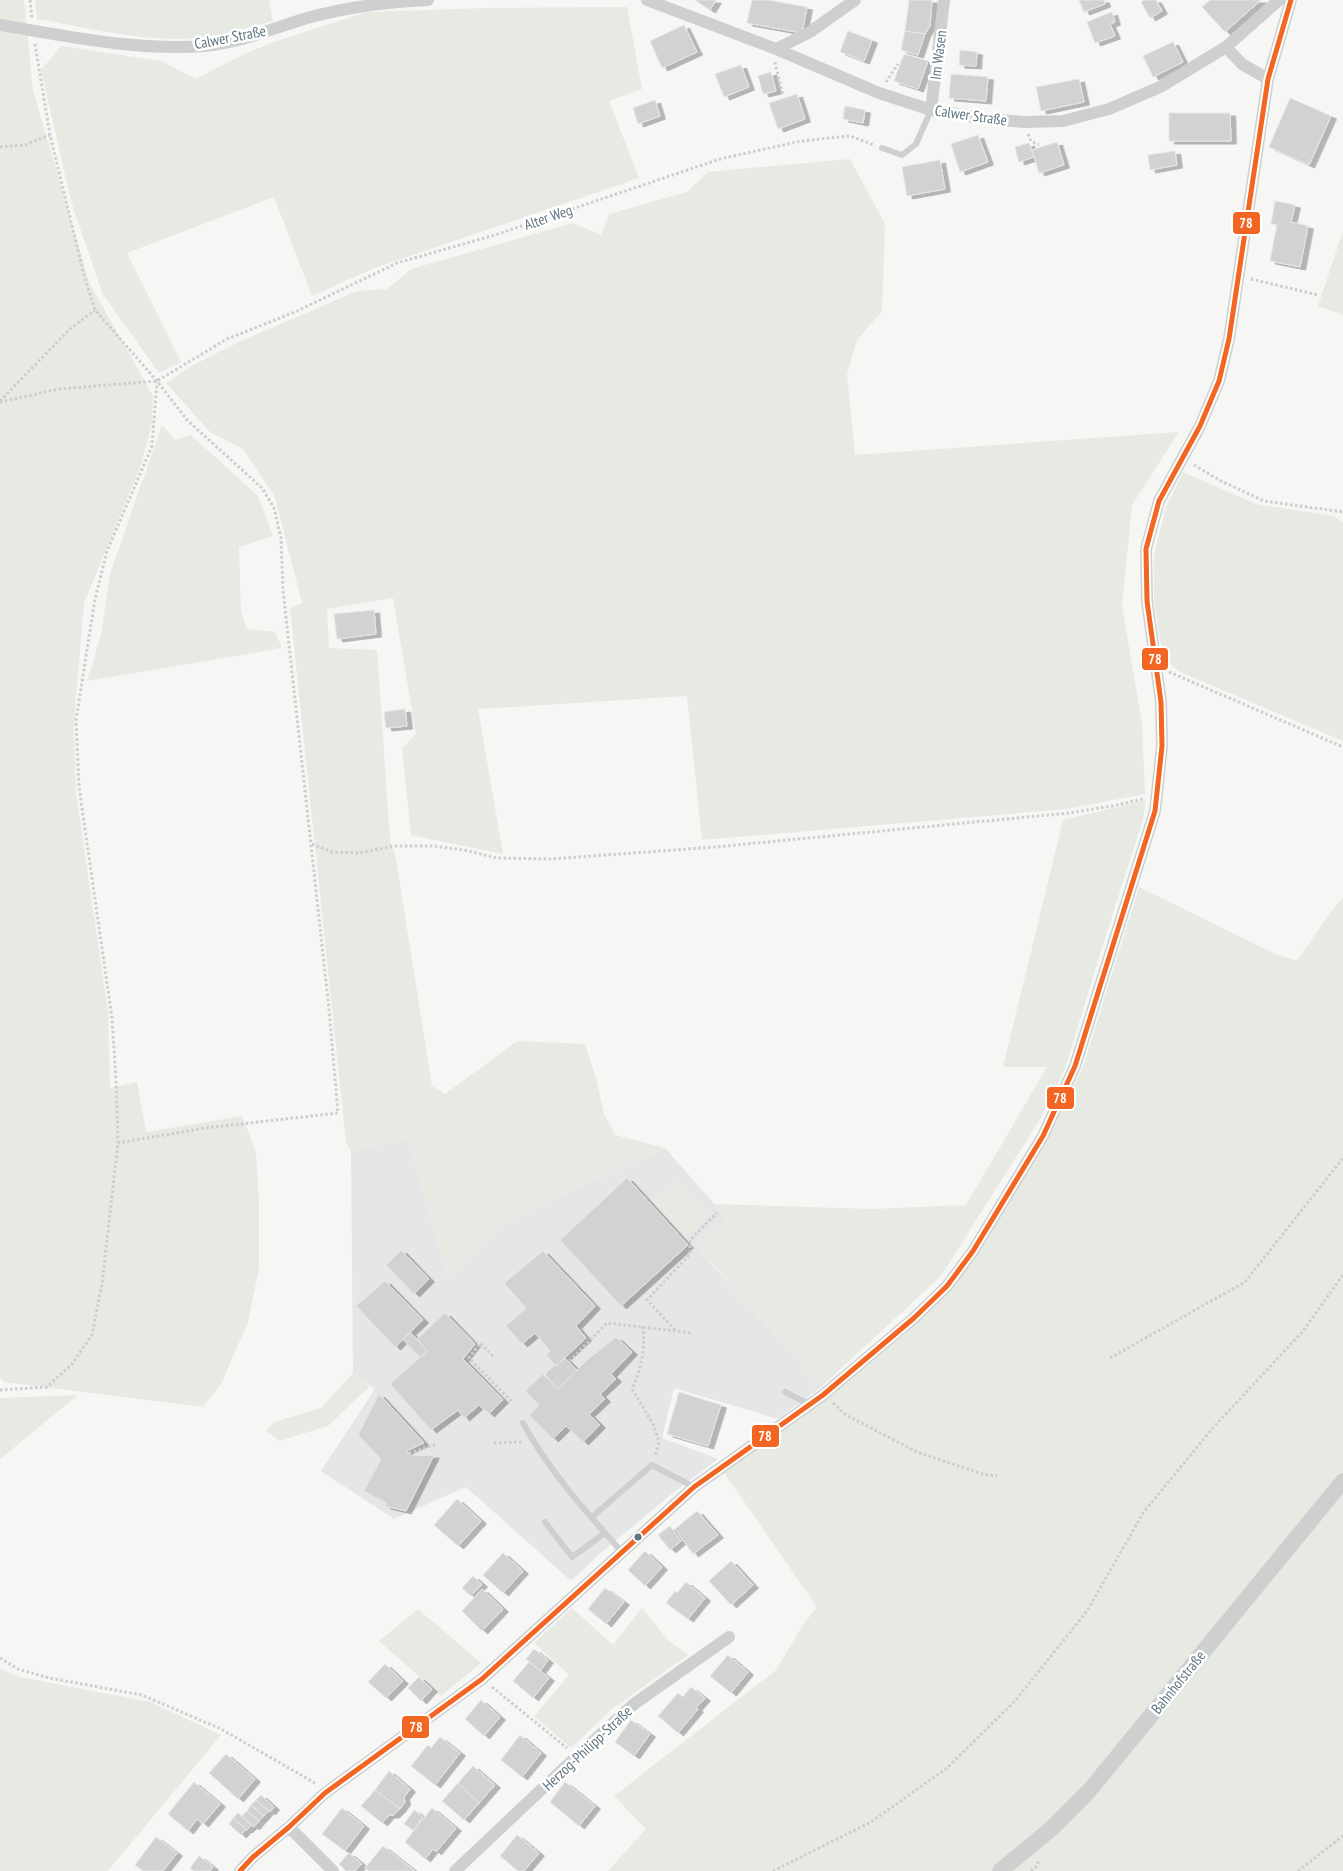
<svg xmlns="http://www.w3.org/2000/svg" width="1343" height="1871" font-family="'PT Sans Narrow',sans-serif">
	<defs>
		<filter id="shadow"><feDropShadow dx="5.5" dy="3" stdDeviation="0" flood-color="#0004"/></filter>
	</defs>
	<rect width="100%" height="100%" fill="#f6f6f5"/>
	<!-- built -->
	<path fill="#e4e7e6" d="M408,1139l40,138 64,-59 153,-70 62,70 -28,32 123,136 -44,33 -104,-31 -12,50 56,21 -44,33 -71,59 -32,30 -105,-94 -72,32 -73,-48 54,-82 -22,-16 -2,-222z"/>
	<!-- green -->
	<path fill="#e6eae3" d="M0,0h24l9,90 56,192 64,114 -1,27 -11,42 -57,138 -9,104 -1,22 2,63 32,220 2,76 27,-6 9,50 96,-16 14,36 3,50v66l-11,54 -27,62 -18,23 -199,-25 -4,-4z
		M35,0h234l4,21c-26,7 -52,15 -79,17 -47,5 -109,-11 -157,-19z
		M627,7l15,82 -33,12 30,77 -267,91 -60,27 -38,-99 -147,56 54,109 -22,11 -57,-80 -31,-92 -30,-131 20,-24 100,15 35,18 48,-25 33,-13 90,-29 121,-4z
		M850,159l35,65 -3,87 -25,29 -10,34 8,81 324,-23 -47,73 -10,101 20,117 3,71 -78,15 -365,31 -15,-144 -209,13 25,145 -92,-19 -9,-87 14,-14 -23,-136 -66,11 2,39 48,2 13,189 6,20 36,227 13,8 72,-53 68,3 11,34 8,36 11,21 50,13 -153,70 -64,59 -40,-138 -57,12 -5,-9 -56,-534 12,-5 -27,-106 -32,-48 -33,-17 -44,-49 25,-17 48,-24 118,-51 30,-2 24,-20 162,-46 28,12 8,-21 78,-22 21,-20z
		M1343,231v84l-25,-9z
		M162,425l13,15 16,-5 67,61 15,40 -34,11 2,65 6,17 28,3 7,16 -195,33 14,-46 9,-61z
		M1183,472l73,32 78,12 9,7v218l-163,-69 -17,-15 -9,-56v-46l12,-48z
		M1146,800l-3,19 -49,154 -28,93 -24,50 -101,160 -119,110 -123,-137 28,-31 -13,-14 157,5 95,-4 81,-138h-44l60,-247z
		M1139,887l134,66 24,8 35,-51 11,-12v973h-735l38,-42 -32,-33 162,-126 27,-45 14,-18 -94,-136 92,-64 89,-72 52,-52 92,-148 35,-68z
		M675,1180l33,36 -22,21 -34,-36z
		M353,1373l17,13 -42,40 -49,15 -13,-10 8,-9 47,-14z
		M78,1395l-78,64v-61z
		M572,1608l41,37 29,-37 26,32 20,15 -76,54 -41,39 -37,-32 35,-41 -35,-32z
		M418,1609l63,54 -40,33 -62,-55z
		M0,1669l20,8 130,25 71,33 -113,136h-108z"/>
	<!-- building -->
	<path fill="#d1d2d3" stroke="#e6e6e4" filter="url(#shadow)" d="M695,0h21l-6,10z
		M752,0h15l40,7 -5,26 -55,-10z
		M909,0h23l-2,26 -5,8 -20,-3z
		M1079,0h25l1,4 -21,8z
		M1144,0h12l6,11 -12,7 -9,-16z
		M1210,0h51l-36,32 -23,-25z
		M1112,12l3,10 -5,2 5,12 -20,7 -8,-21z
		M684,25l13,27 -35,16 -12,-27z
		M848,31l24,9 -8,21 -24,-9z
		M905,31l20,3 -7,21 -17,-5z
		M1173,42l10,20 -30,15 -10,-21z
		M960,50l17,2 -1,14 -17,-1z
		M904,54l24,7 -10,28 -24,-8z
		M741,65l8,22 -25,10 -9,-23z
		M771,72l5,19 -13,3 -5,-18z
		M951,74l37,3 -2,24 -37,-3z
		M1079,79l5,23 -43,9 -5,-24z
		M797,94l8,25 -27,10 -9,-26z
		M1290,98l41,18 -22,49 -40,-18z
		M655,100l5,16 -22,8 -5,-16z
		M845,106l20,4 -2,13 -20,-4z
		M1169,113h61l1,28h-62z
		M978,135l10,27 -28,10 -9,-28z
		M1057,142l7,23 -25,8 -7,-23z
		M1029,143l5,14 -15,5 -4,-15z
		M1175,151l2,14 -27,5 -2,-15z
		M940,160l5,29 -38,7 -5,-29z
		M1275,201l20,4 -4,17 17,4 -8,41 -30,-6 7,-36 -6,-1z
		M374,610l2,24 -39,5 -3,-25z
		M405,709l2,17 -21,2 -2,-16z
		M627,1178l61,67 -67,61 -61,-66z
		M401,1250l28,29 -15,15 -28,-29z
		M543,1251l52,55 -19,20 10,12 -30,28 -10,-11 4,-4 -15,-18 -13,11 -16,-18 20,-18 -22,-25z
		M385,1281l38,39 -28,27 -39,-41z
		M445,1313l30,31 -12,15 40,41 -14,14 -10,-9 -15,13 -6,-8 -27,20 -41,-46 37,-33 -10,-12z
		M410,1332l17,19 -7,7 -17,-19z
		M616,1337l16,15 -21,22 5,5 -16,15 5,5 -16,15 11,11 -17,17 -17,-16 -13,13 -24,-24 10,-10 -14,-14 18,-17 15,15 29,-29z
		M565,1358l12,12 -19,19 -13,-14 10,-11 1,2z
		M679,1392l42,13 -13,41 -41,-12z
		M379,1394l45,49 -18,8 6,5 22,-1 -28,56 -21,-5 2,-3 -23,-12 17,-32 -23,-24z
		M457,1499l24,22 -23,25 -24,-21z
		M697,1511l21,24 -25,19 -18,-25z
		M670,1526l11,15 -11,9 -12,-15z
		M645,1551l17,16 -17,19 -17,-16z
		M503,1553l20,18 -20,22 -20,-18z
		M731,1561l22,24 -22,20 -22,-24z
		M473,1576l9,8 -11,12 -9,-8z
		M686,1582l19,16 -17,21 -22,-16 9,-12 2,2z
		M605,1588l19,14 -18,22 -18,-15z
		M482,1589l21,20 -21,22 -20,-20z
		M534,1649l14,11 -8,11 -14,-12z
		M728,1655l20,17 -17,21 -21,-17z
		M529,1662l20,16 -16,20 -20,-17z
		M385,1664l18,17 -17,17 -18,-16z
		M419,1677l13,12 -11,12 -13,-13z
		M691,1687l14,11 -9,10 2,1 -20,24 -20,-17 20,-23 5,4z
		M481,1700l19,17 -16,19 -19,-17z
		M631,1720l19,14 -16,22 -19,-14z
		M520,1735l21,18 -19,24 -21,-17z
		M440,1737l20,16 -25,32 -24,-19 17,-21 3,3z
		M226,1754l29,25 -17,20 -29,-26z
		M473,1766l22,19 -16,18 -21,-20z
		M389,1771l21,18 -6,8 1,5 -5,7 -25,-19z
		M194,1782l26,22 -17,20 -6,-5 -9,12 -20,-17z
		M565,1782l30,24 -16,20 -29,-24z
		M458,1783l21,20 -15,17 -22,-19z
		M375,1790l25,19 -6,6h-5l-7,8 -21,-17z
		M261,1795l13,12 -4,5 -14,-12z
		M256,1800l12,11 -4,5 -13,-11z
		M251,1805l13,11 -5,5 -12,-10z
		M342,1808l22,18 -19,25 -23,-17z
		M432,1808l24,20 -20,24 -3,-3 -8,10 -20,-17z
		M414,1810l9,7 -10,13 -9,-6z
		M247,1811l12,10 -5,6 -12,-11z
		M238,1813l14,12 -5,5 -14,-12z
		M233,1818l13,11 -5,6 -12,-11z
		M517,1835l22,18 -15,18h-6l-18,-15z
		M156,1837l21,16 -14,18h-20l-8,-6z
		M383,1846l32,25h-46l-4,-3z
		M349,1853l13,11 -7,7h-9l-7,-7z
		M199,1856l14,11 -3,4h-16l-4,-3z"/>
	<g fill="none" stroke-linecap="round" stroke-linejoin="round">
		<!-- path -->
		<path stroke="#cccdce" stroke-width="3" stroke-dasharray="2.5 2.5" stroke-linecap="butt" d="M30,0l2,18
			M35,44l15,91 34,140 11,35 62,71 30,39 75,68 12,20 7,30 2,52 46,419 9,104 -133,15 -87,15
			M775,62l8,34
			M886,82l12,-18
			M1028,134l3,7 8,4
			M0,147l25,-2 25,-10
			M1251,279l67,16
			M0,401l69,-71 26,-20
			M0,402l59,-13 98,-8 70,-42 68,-27 102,-49 101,-29 222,-75 81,-18 49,-5 24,9
			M1194,465l27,16 43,20 79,11
			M1169,672l174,75
			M312,844l20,8 26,1 37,-7h38l31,4 33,8 54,1 164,-12 354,-34 43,-7 31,-7
			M643,1326c2,24 -1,41 -11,63l21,35 6,18 -4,15
			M675,1330l-28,-30 43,-46v-14l27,-27
			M493,1356l-13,-13 -11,15 43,44
			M1110,1358l135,-76 98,-124
			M548,1372l6,5 53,-54 86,10
			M0,1390l47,-3 25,-23 20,-29 10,-51 16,-141 -2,-64 -4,-61 -33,-231 -3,-67 19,-121 12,-48 45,-105 5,-64
			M833,1403l13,12 73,38 64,21 14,2
			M494,1443l30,-1
			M409,1453l28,-9
			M0,1658l18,11 31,9 93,17 79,34 94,54
			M492,1687l75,61
			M773,1871l98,-49 76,-54 68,-67 72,-90 56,-98 69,-84 91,-98 40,-56
			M1031,1871l5,-4 3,-7
			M1298,1871l45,-35"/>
		<!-- service -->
		<path stroke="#ced0d0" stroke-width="6" d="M882,148l20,7 14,-11 15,-34
			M785,1392l24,12
			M523,1423c26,48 63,89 99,129
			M592,1517l60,-52 42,22
			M545,1522l27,35 33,-24"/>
		<!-- minor -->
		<path stroke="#ced0d0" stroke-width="12" d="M647,0l129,49 103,44 52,17 55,9 38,3 39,-1 46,-12 51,-22 66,-40 53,-47
			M0,25c67,11 136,26 204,21 35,-3 70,-18 103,-28 40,-11 79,-16 121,-18
			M1226,47l16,17 26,15
			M776,49l34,-17 45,-32
			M931,110l13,-110
			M289,1827l44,44
			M240,1871l13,-14 36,-30 36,-34 157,-114 212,-192 129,-92 91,-77 33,-32 26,-35 70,-115 32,-70 80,-255 7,-65 -1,-44 -14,-101 -1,-52 13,-48 41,-75 19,-45 10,-42 39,-260 23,-79
			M455,1871l123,-116 56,-51 95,-67"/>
		<!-- tertiary -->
		<path stroke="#ced0d0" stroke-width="16" d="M1000,1871l51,-42 38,-38 254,-310"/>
		<defs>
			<path id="bus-1" d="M240,1871l13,-14 36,-30 36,-34 157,-114 212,-192 129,-92 91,-77 33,-32 26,-35 70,-115 32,-70 80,-255 7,-65 -1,-44 -14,-101 -1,-52 13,-48 41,-75 19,-45 10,-42 39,-260 23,-79"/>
		</defs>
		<!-- bus-1 casing -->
		<use href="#bus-1" stroke="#fff" stroke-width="9"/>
		<!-- bus-1 -->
		<use href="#bus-1" stroke="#f26522" stroke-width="5"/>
	</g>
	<!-- markers -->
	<circle fill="#5f7582" stroke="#fff" stroke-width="2" cx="638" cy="1537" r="4.5"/>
	<g text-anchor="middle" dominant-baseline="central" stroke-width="5" stroke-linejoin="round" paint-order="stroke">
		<!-- street labels -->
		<g font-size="15" fill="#5f7582" stroke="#fff">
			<text transform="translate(230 37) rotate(-11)">Calwer Straße</text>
			<text transform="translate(938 55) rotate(-83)">Im Wasen</text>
			<text transform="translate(971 115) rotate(8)">Calwer Straße</text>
			<text transform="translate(548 217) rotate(-19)">Alter Weg</text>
			<text transform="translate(1178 1682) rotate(-51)">Bahnhofstraße</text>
			<text transform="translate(587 1748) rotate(-43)">Herzog-Philipp-Straße</text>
		</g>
	</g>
	<g stroke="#fff" stroke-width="2">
		<rect x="1232" y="211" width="29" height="24" rx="5" fill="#f26522"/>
		<rect x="1141" y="647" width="28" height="24" rx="5" fill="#f26522"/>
		<rect x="1046" y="1086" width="29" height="24" rx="5" fill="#f26522"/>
		<rect x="751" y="1424" width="29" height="24" rx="5" fill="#f26522"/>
		<rect x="401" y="1715" width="29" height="24" rx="5" fill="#f26522"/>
	</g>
	<g font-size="14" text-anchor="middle" font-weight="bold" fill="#fff">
		<text x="1246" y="228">78</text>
		<text x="1155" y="664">78</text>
		<text x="1060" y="1103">78</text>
		<text x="765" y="1441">78</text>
		<text x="416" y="1732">78</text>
	</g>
</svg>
